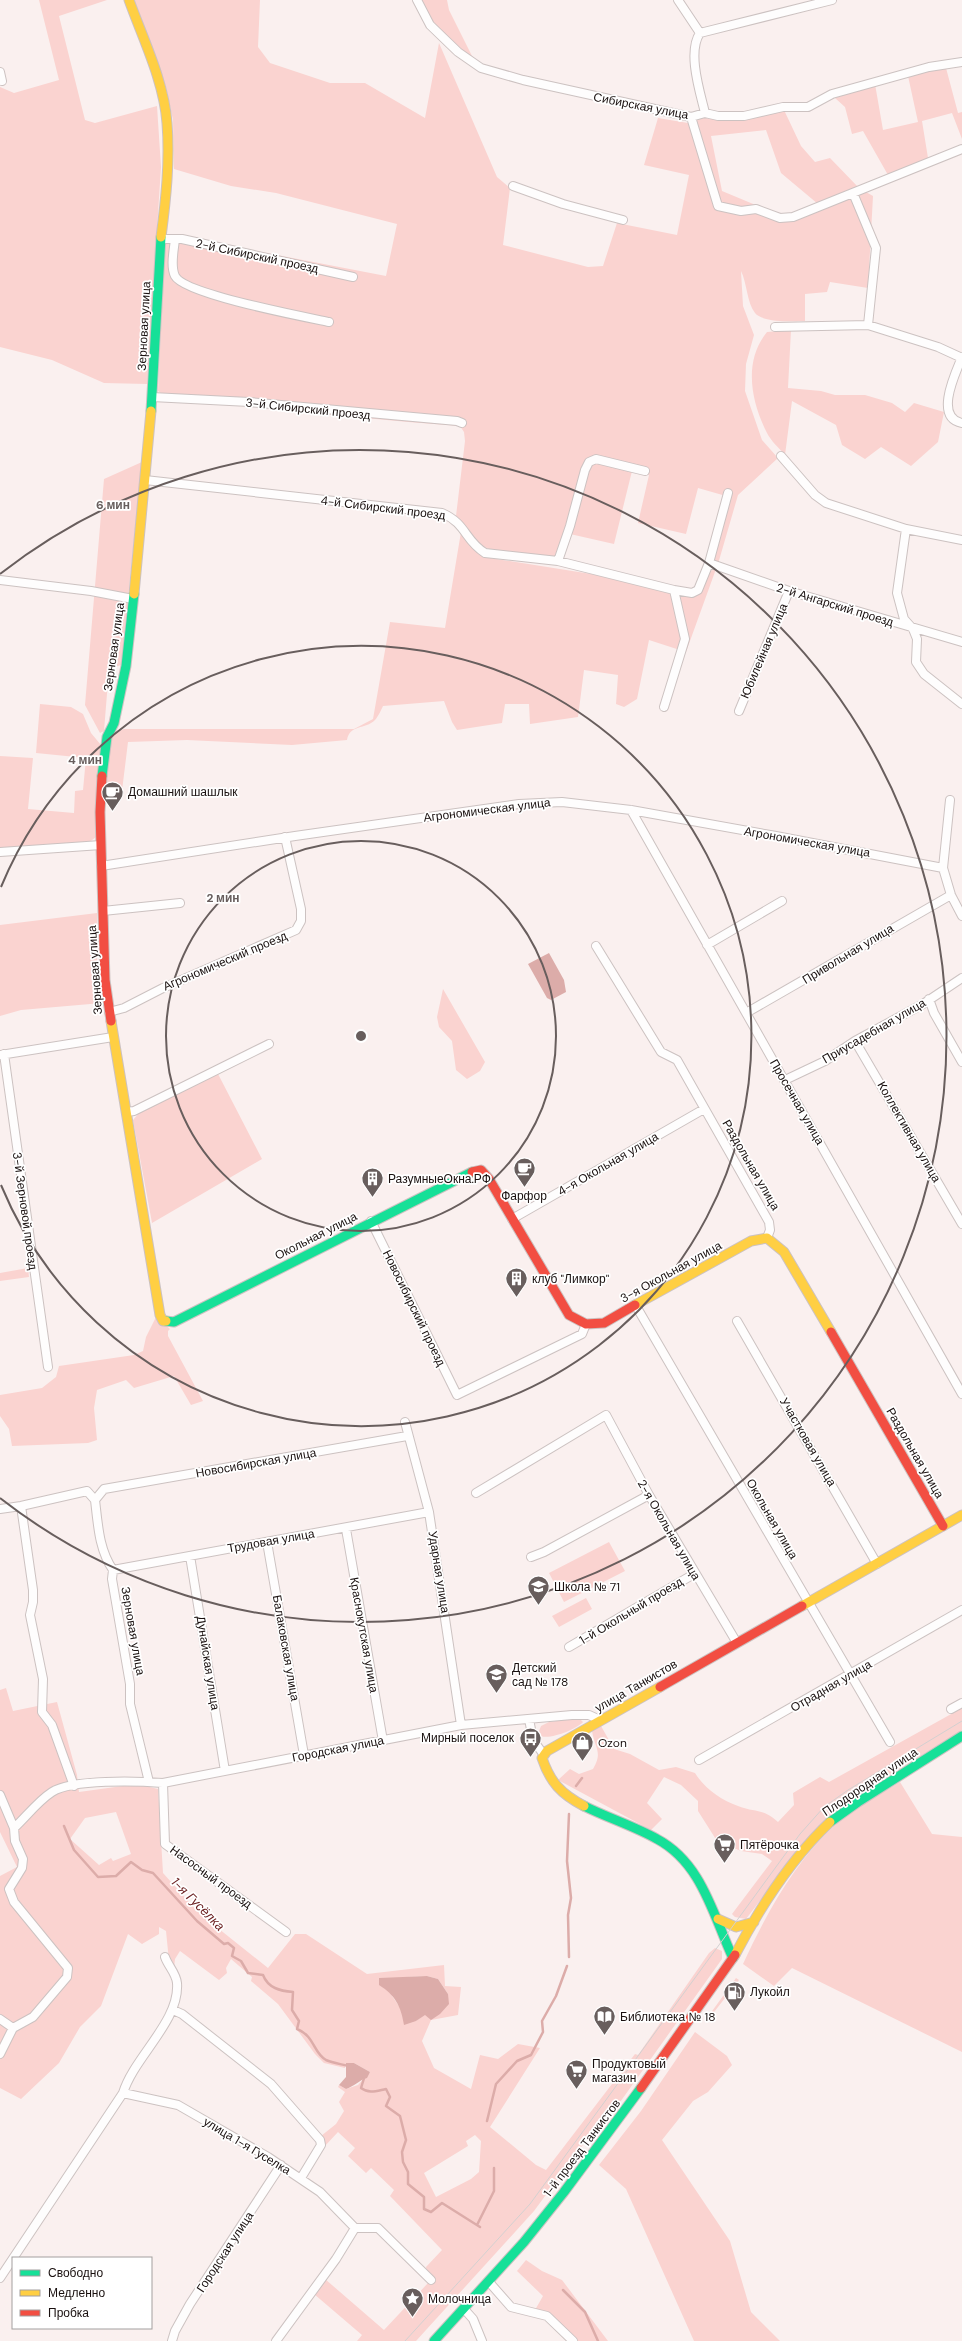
<svg xmlns="http://www.w3.org/2000/svg" width="962" height="2341" font-family="'DM Sans',sans-serif">
	<rect width="100%" height="100%" fill="#faf0ef"/>
	<!-- green -->
	<path fill="#fad3d0" fill-rule="evenodd" d="M39,0h68l-48,16 26,104 10,3 62,-17 4,61 -14,217 -43,-1 -52,-23 -52,-13v-260l14,6 45,-13z
		M134,0h126l-2,47 12,16 60,20h35l60,35 14,-75 58,134 13,11 -7,57 85,22 15,-1 14,-43 60,12 12,-60 -45,-10 14,-47 30,5 16,-5 15,1 65,-9 17,36 14,16 15,-4 29,30 14,8 -5,92 -38,-6 -3,10 -22,2v27c-12,0 -42,2 -50,-8 -8,-10 -8,-30 -14,-42l2,35 11,29 -8,29 -1,27 17,49 16,18 -40,37 -20,69 -7,-3 15,-65 -28,-8 -12,46 -48,-11 11,-48 -17,-4 -18,73 -44,-10 -7,25c-23,-3 -65,-2 -84,-15 -11,-7 -13,-21 -23,-28l9,-75 -1,-9 -4,-6c-100,-7 -199,-18 -298,-32l-4,-3 7,-146 8,-10 213,41 11,-52 -121,-31 -45,-7 -57,-17 -1,-49 -7,-33zM766,130l15,43 37,31 -31,12 -7,-1 -58,-24 -11,-55z
		M421,0h26l2,10 25,50 -25,-20 -16,-16z
		M946,68l12,45 4,-1v27l-10,-26 -30,8 6,37 -40,17 -25,-44 -11,3 -7,-27 -10,-9 40,-14 8,46 35,-8 -10,-46z
		M791,330l-3,58 33,3 14,4h30l27,8 13,9 9,-9 30,9 -6,30 -27,24 -30,-19 -16,12 -23,-14 -6,-20 -44,-24 -7,54c-6,-7 -14,-14 -18,-22 -16,-31 -24,-72 0,-101z
		M142,462l-21,203 -12,4 -5,62 -4,2 -15,-28 19,-226z
		M461,532l12,16 11,9 126,20 81,19 16,-24 9,-3 -30,83 -37,-12 -12,59 -13,8 -8,-3 2,-29 -34,-5 -6,47 -48,7 -1,-20h-24l-3,19 -45,7 -5,-8 -8,-21 -61,5c-2,4 -5,11 -8,14 -10,10 -25,4 -28,20l-55,5 -105,-5 -59,2 -7,57 -18,3 9,-68 12,-5h230l19,-10 17,-97 55,6z
		M40,704l31,3 12,7 8,19 10,12 -5,92 -8,6 -88,6v-93l33,2 -5,51 46,4 1,-22 8,-1 3,-32 -50,-5z
		M97,913v51l5,39 -81,7 -21,6v-91z
		M443,989l42,73 -5,9 -13,8 -11,-9 -4,-29 -13,-14 -2,-10z
		M217,1072l45,87 -110,64 -19,-103 6,-7z
		M28,1268l1,9 -29,4v-8z
		M156,1317l14,12 -2,2v5l35,65 -12,4 -17,-29 -40,12 -8,-8 -29,10 -3,18 3,32 -9,3 -76,3 -3,-17 -9,-13v-21l42,-7 14,-11 3,-11 75,-11 9,-4 3,-14z
		M609,1542l16,29 -61,31 -15,-29z
		M586,1598l6,11 -33,18 -7,-11z
		M6,1688l7,23 44,-9 20,73 2,17 58,-8 21,5 5,84 36,40 69,55 27,-34h11l61,40 77,-9 1,21 16,1 -3,28 -27,5 -9,21 12,27 37,21 9,-34 18,4 20,-15 22,4 -50,79 46,38 10,5 89,-116 3,1 71,-102 6,-5 7,3v8l-104,146 -5,-1 -79,107 -118,130h-59l5,-6 -48,-41 11,-15 59,51 44,-47 -2,-16 16,-17 -52,-54 4,-6 -23,-22 -5,5 -18,-17 7,-8 -17,-16 -14,15 -3,-11 15,-12 8,-13 -5,-9 6,-10 -7,-5 1,-2 7,4 12,-4 12,-13 -16,-9 -9,2v3l-21,-5 -9,-9 -37,-50 -27,-23 1,-4 -21,-18 -5,9 1,5 -8,7 -39,-29 -5,8 -1,9 -5,-7 -3,-30 -7,-4v7l-17,10 -14,-10 -27,72 -21,21 -21,36 -38,36 -21,-11v-212l17,-9 -17,-35v-142zM116,1812l15,42 -18,7 -2,-3 -12,7 -29,-26 15,-21zM427,1976l11,3 10,15 -32,27 -15,-12 -13,-19 19,-13zM475,2135l6,6 -2,31 -8,7 -35,18 -12,-24 44,-27 -2,-5z
		M962,1708v22l-108,67 -23,19 -24,23 -61,80 -11,-2 -3,-3 40,-53 -10,-7 -21,-3 -24,-10 -19,-30v-10l-17,-16 -17,-8 -17,26 15,16 -11,11 -93,-50 12,-11 9,5 14,-5c10,-17 2,-20 -1,-38l9,-5 13,23 16,5 29,16 17,-3 19,6c9,15 26,27 43,33 18,7 25,2 40,16l16,-17 -1,-12 27,-16 9,5z
		M569,1719h11l3,3c-6,7 -33,18 -42,14l-2,-5 2,-5 8,-4z
		M900,1782l32,52 30,3v215l-170,-84 -18,18 -31,-22c23,-50 52,-103 93,-140 18,-16 43,-29 64,-42z
		M736,1978l3,2 -28,36 -1,-2z
		M695,2032l32,24 5,9 -24,27 -15,9 -31,39 68,101 21,71 29,29h-86l-68,-152 -27,-24 42,-54z
		M526,2260l16,11 20,9 46,61h-31l-42,-31 8,-14 -26,-25z"/>
	<!-- water -->
	<path fill="#dcaca9" d="M549,953l15,27 2,12 -15,8 -4,-2 -19,-34z
		M427,1976l11,3 10,15 1,10 -9,10 -9,6 -6,-5 -9,6 -12,4c-3,-19 -9,-30 -25,-40v-7z
		M346,2063h8l16,9 -3,6c-6,1 -14,9 -21,11l-7,-4 7,-8z"/>
	<g fill="none" stroke-linecap="round" stroke-linejoin="round">
		<!-- stream -->
		<path stroke="#dcaca9" stroke-width="2.5" d="M576,1786l6,-8
			M569,1814l-2,47 4,37 -3,17 1,42
			M64,1826l10,24 24,27 18,-1 15,-14 11,8 11,3 44,48 27,23 4,-1 6,5 -2,8 9,5 7,12 15,2c5,13 17,16 30,17l-1,18 7,11 -2,8c18,7 16,24 29,31 7,3 15,4 22,6
			M365,2075l-4,13c8,6 15,3 25,1l4,8 -4,9 14,10 6,24 -4,12 1,10 5,10v12l16,13v12l7,3 11,-9 38,24
			M487,2121l9,-37 21,-23 14,-6 12,-23 -1,-11 14,-25 11,-30
			M477,2225l17,-34v-23
			M563,2290l22,22 13,29"/>
		<defs>
			<path id="street" d="M417,0l13,25 28,27 23,16 42,12 168,37 14,-4 13,3h26l39,-9h25l24,-13 97,-27 33,-5
				M678,0l22,33c-13,19 0,59 5,80
				M700,33l132,-33
				M0,72l2,9
				M691,117l27,89 23,5 15,-2 24,9 13,-1 169,-68
				M513,186l50,18 60,16
				M853,193l23,55 -8,77
				M161,239h21l171,38
				M175,239c-1,11 -5,27 0,37 9,18 130,41 154,46
				M775,327l93,-2 70,22 24,11
				M962,357c-7,17 -28,61 0,66
				M152,397l97,5 208,19 5,2
				M781,456l34,39 11,8 80,26 56,11
				M145,480l297,33c25,11 22,27 43,40l73,8 116,29
				M906,529l-9,64 7,26 9,10 4,10 -1,23 8,12 38,30
				M558,561l12,-35 15,-56 4,-8 7,-3 49,12
				M709,563l80,28 173,51
				M0,580l91,11 42,8
				M664,707l21,-68 -11,-49 18,3 6,-3 11,-27 19,-70
				M739,711l50,-120
				M950,800l-7,68 8,27 11,21
				M631,810l331,584
				M0,852l101,-7
				M101,866l194,-30 224,-32 43,-2 69,8 145,26 167,32
				M103,911l77,-8
				M707,945l75,-44
				M596,946l65,106 16,8 92,162 1,8 -3,8
				M929,999l5,14 28,49
				M109,1012l15,-4 39,-20 133,-58 5,-9v-12l-16,-72
				M746,1013l205,-118
				M855,1041l107,183
				M4,1054l44,313
				M0,1055l113,-18
				M785,1080l40,-19 30,-20 68,-37 39,-26
				M127,1112l7,-1 135,-67
				M512,1219l192,-110
				M371,1221l86,174 125,-61 4,-10
				M636,1306l254,436
				M737,1321l140,243
				M405,1422l24,90 32,213
				M476,1493l130,-78 43,80 88,148
				M21,1506l12,84v12l-3,13 13,64 -1,33 10,13 22,61
				M0,1509l21,-3 66,-15 8,9
				M346,1529l37,212
				M267,1542l37,213
				M190,1556l35,215
				M531,1557l13,-5 105,-57
				M113,1570l316,-58
				M569,1647l125,-73
				M951,1709l11,-6
				M529,1719l4,21 11,15
				M699,1760l263,-150
				M149,1782l-19,-78v-20l-18,-105 1,-9c-14,-20 -15,-45 -18,-70l9,-11 303,-53
				M163,1783l2,61 121,88
				M0,1795l14,33 1,13 8,18 -1,9 -13,21 5,13 54,66 -1,9 -34,40 -20,11 -13,26
				M14,1828c12,-11 24,-27 38,-36 21,-13 85,-11 111,-9l298,-58 111,-10h17l11,5
				M173,2010l9,4 89,70 49,56 1,5 -20,33
				M0,2019l13,9
				M123,2093l55,12 90,52 52,35 35,36
				M0,2278l123,-185c11,-36 57,-72 54,-110 -1,-10 -9,-17 -12,-26
				M489,2282l22,25 36,9 26,25
				M464,2309l9,10 9,22
				M172,2341l3,-10 15,-27 91,-139
				M276,2341l60,-82 19,-31h23l53,52"/>
			<path id="fast" d="M151,411l10,-174
				M102,776l5,-39 7,-14 12,-57 8,-72
				M166,1321l8,1 298,-150
				M584,1806c24,12 50,20 73,33 45,24 56,76 76,119
				M830,1822l28,-20 104,-66
				M434,2341l90,-99 40,-50 77,-104"/>
			<path id="slow" d="M129,0c14,39 35,81 38,123 3,38 -1,76 -6,114
				M134,594l17,-183
				M111,1021l49,294 3,6h3
				M635,1305l116,-64 16,-3 17,14 47,80
				M802,1606l160,-91
				M584,1806c-23,-12 -34,-24 -42,-48l5,-7 113,-64
				M718,1919l18,8 18,-5
				M735,1955c24,-46 57,-97 95,-133"/>
			<path id="jam" d="M102,776l-2,36 5,168 6,41
				M472,1172l9,-2 8,9 80,136 17,9 18,-1 31,-18
				M831,1332l112,194
				M660,1687l142,-81
				M641,2088l94,-133"/>
		</defs>
		<!-- street casing -->
		<use href="#street" stroke="#ccc2c1" stroke-width="10"/>
		<!-- fast casing -->
		<use href="#fast" stroke="#ccc2c1" stroke-width="11"/>
		<!-- slow casing -->
		<use href="#slow" stroke="#ccc2c1" stroke-width="11"/>
		<!-- jam casing -->
		<use href="#jam" stroke="#ccc2c1" stroke-width="11"/>
		<!-- street -->
		<use href="#street" stroke="#fefdfd" stroke-width="8"/>
		<!-- fast -->
		<use href="#fast" stroke="#16e098" stroke-width="9"/>
		<!-- slow -->
		<use href="#slow" stroke="#ffcf43" stroke-width="9"/>
		<!-- jam -->
		<use href="#jam" stroke="#f24e42" stroke-width="9"/>
		<!-- tram -->
		<path stroke="#d3d0d0" stroke-width="1" d="M405,2341l125,-137 270,-370 24,-27 24,-17 114,-69"/>
	</g>
	<!-- distance rings -->
	<g fill="none" stroke="#685e5d" stroke-width="2">
		<circle cx="361" cy="1036" r="195"/>
		<path d="M1 887A390 390 0 1 1 1 1185"/>
		<path d="M0 574A586 586 0 1 1 0 1498"/>
	</g>
	<!-- icons -->
	<defs>
		<symbol id="cafe-pin" viewBox="-11 -11 22 30"><path d="M0 17L-7.5 6A9.5 9.5 0 1 1 7.5 6Z" fill="#685e5d" stroke="#fff"/><path d="M-5.5-4.5H6V0H3Q3 3.5 0 3.5H-2.5Q-5.5 3.5-5.5 0ZM3-3.2v2h1.7v-2ZM-6 4.5H4V6H-6Z" fill="#fff"/></symbol>
		<symbol id="building-pin" viewBox="-11 -11 22 30"><path d="M0 17L-7.5 6A9.5 9.5 0 1 1 7.5 6Z" fill="#685e5d" stroke="#fff"/><path d="M-4-6H4V6H1V3H-1V6H-4ZM-2.5-4.3h1.7v1.8h-1.7ZM.8-4.3h1.7v1.8H.8ZM-2.5-1h1.7V.8h-1.7ZM.8-1h1.7V.8H.8Z" fill="#fff"/></symbol>
		<symbol id="school-pin" viewBox="-11 -11 22 30"><path d="M0 17L-7.5 6A9.5 9.5 0 1 1 7.5 6Z" fill="#685e5d" stroke="#fff"/><path d="M0-5L7-2L0 1L-7-2ZM-4 1L0 2.5L4 1V4Q0 6-4 4Z" fill="#fff"/></symbol>
		<symbol id="bus-pin" viewBox="-11 -11 22 30"><path d="M0 17L-7.5 6A9.5 9.5 0 1 1 7.5 6Z" fill="#685e5d" stroke="#fff"/><path d="M-5-6H5V4H4V6H2V4H-2V6H-4V4H-5ZM-3.5-4V0h7V-4ZM-3.5 1.2v1.5H-2V1.2ZM2 1.2v1.5H3.5V1.2Z" fill="#fff"/></symbol>
		<symbol id="shop-pin" viewBox="-11 -11 22 30"><path d="M0 17L-7.5 6A9.5 9.5 0 1 1 7.5 6Z" fill="#685e5d" stroke="#fff"/><path d="M-5-2.5h2.3a2.7 3.5 0 0 1 5.4 0H5L5.5 6h-11ZM-1.5-2.5h3a1.5 2.3 0 0 0-3 0Z" fill="#fff"/></symbol>
		<symbol id="supermarket-pin" viewBox="-11 -11 22 30"><path d="M0 17L-7.5 6A9.5 9.5 0 1 1 7.5 6Z" fill="#685e5d" stroke="#fff"/><path d="M-6-5.5h2.5l.6 2H6L4.5 2H-2.5L-4.4-4H-6ZM-1.5 3.2a1.3 1.3 0 1 0 .1 0ZM3 3.2a1.3 1.3 0 1 0 .1 0Z" fill="#fff"/></symbol>
		<symbol id="fuel-pin" viewBox="-11 -11 22 30"><path d="M0 17L-7.5 6A9.5 9.5 0 1 1 7.5 6Z" fill="#685e5d" stroke="#fff"/><path d="M-5.5-6h7V0h2V4h1.3V-2.5L3-4.5l.8-.8L6-3V5H2.5V1h-1V6h-7ZM-4.2-4.7v3.2H.2V-4.7Z" fill="#fff"/></symbol>
		<symbol id="library-pin" viewBox="-11 -11 22 30"><path d="M0 17L-7.5 6A9.5 9.5 0 1 1 7.5 6Z" fill="#685e5d" stroke="#fff"/><path d="M-6-4Q-3-5.5-.7-3.5V5Q-3 3-6 4ZM6-4Q3-5.5 .7-3.5V5Q3 3 6 4Z" fill="#fff"/></symbol>
		<symbol id="sight-pin" viewBox="-11 -11 22 30"><path d="M0 17L-7.5 6A9.5 9.5 0 1 1 7.5 6Z" fill="#685e5d" stroke="#fff"/><path d="M0-6L1.8-2.2L6-1.7L2.9 1.2L3.7 5.4L0 3.3L-3.7 5.4L-2.9 1.2L-6-1.7L-1.8-2.2Z" fill="#fff"/></symbol>
	</defs>
	<g fill-rule="evenodd">
		<use href="#cafe-pin" x="100" y="780" width="25" height="34"/>
		<use href="#cafe-pin" x="512" y="1156" width="25" height="34"/>
		<use href="#building-pin" x="360" y="1166" width="25" height="34"/>
		<use href="#building-pin" x="504" y="1266" width="25" height="34"/>
		<use href="#school-pin" x="526" y="1574" width="25" height="34"/>
		<use href="#school-pin" x="484" y="1662" width="25" height="34"/>
		<use href="#bus-pin" x="518" y="1726" width="25" height="34"/>
		<use href="#shop-pin" x="570" y="1730" width="25" height="34"/>
		<use href="#supermarket-pin" x="712" y="1832" width="25" height="34"/>
		<use href="#fuel-pin" x="722" y="1980" width="25" height="34"/>
		<use href="#library-pin" x="592" y="2004" width="25" height="34"/>
		<use href="#supermarket-pin" x="564" y="2058" width="25" height="34"/>
		<use href="#sight-pin" x="400" y="2286" width="25" height="34"/>
	</g>
	<g text-anchor="middle" dominant-baseline="central" stroke-width="3.5" stroke-linejoin="round" paint-order="stroke">
		<!-- street labels -->
		<g font-size="12" fill="#19100f" stroke="#fff">
			<text transform="translate(641 106) rotate(11)">Сибирская улица</text>
			<text transform="translate(257 256) rotate(12)">2-й Сибирский проезд</text>
			<text transform="translate(144 326) rotate(-87)">Зерновая улица</text>
			<text transform="translate(308 409) rotate(6)">3-й Сибирский проезд</text>
			<text transform="translate(383 508) rotate(7)">4-й Сибирский проезд</text>
			<text transform="translate(835 605) rotate(17)">2-й Ангарский проезд</text>
			<text transform="translate(114 647) rotate(-82)">Зерновая улица</text>
			<text transform="translate(764 651) rotate(-67)">Юбилейная улица</text>
			<text transform="translate(487 810) rotate(-7)">Агрономическая улица</text>
			<text transform="translate(807 842) rotate(10)">Агрономическая улица</text>
			<text transform="translate(848 954) rotate(-31)">Привольная улица</text>
			<text transform="translate(225 961) rotate(-23)">Агрономический проезд</text>
			<text transform="translate(95 970) rotate(-94)">Зерновая улица</text>
			<text transform="translate(874 1031) rotate(-30)">Приусадебная улица</text>
			<text transform="translate(797 1102) rotate(60)">Просечная улица</text>
			<text transform="translate(909 1132) rotate(60)">Коллективная улица</text>
			<text transform="translate(608 1164) rotate(-30)">4-я Окольная улица</text>
			<text transform="translate(751 1165) rotate(60)">Раздольная улица</text>
			<text transform="translate(25 1211) rotate(82)">3-й Зерновой проезд</text>
			<text transform="translate(316 1236) rotate(-27)">Окольная улица</text>
			<text transform="translate(671 1272) rotate(-29)">3-я Окольная улица</text>
			<text transform="translate(414 1308) rotate(64)">Новосибирский проезд</text>
			<text transform="translate(808 1442) rotate(60)">Участковая улица</text>
			<text transform="translate(915 1453) rotate(60)">Раздольная улица</text>
			<text transform="translate(256 1463) rotate(-10)">Новосибирская улица</text>
			<text transform="translate(772 1519) rotate(60)">Окольная улица</text>
			<text transform="translate(669 1530) rotate(60)">2-я Окольная улица</text>
			<text transform="translate(271 1541) rotate(-10)">Трудовая улица</text>
			<text transform="translate(439 1572) rotate(81)">Ударная улица</text>
			<text transform="translate(631 1611) rotate(-31)">1-й Окольный проезд</text>
			<text transform="translate(133 1631) rotate(80)">Зерновая улица</text>
			<text transform="translate(364 1635) rotate(80)">Краснокутская улица</text>
			<text transform="translate(286 1648) rotate(80)">Балаковская улица</text>
			<text transform="translate(208 1663) rotate(81)">Дунайская улица</text>
			<text transform="translate(636 1686) rotate(-30)">улица Танкистов</text>
			<text transform="translate(831 1686) rotate(-30)">Отрадная улица</text>
			<text transform="translate(338 1749) rotate(-11)">Городская улица</text>
			<text transform="translate(870 1782) rotate(-34)">Плодородная улица</text>
			<text transform="translate(211 1877) rotate(36)">Насосный проезд</text>
			<text transform="translate(247 2146) rotate(31)">улица 1-я Гуселка</text>
			<text transform="translate(582 2148) rotate(-53)">1-й проезд Танкистов</text>
			<text transform="translate(225 2252) rotate(-57)">Городская улица</text>
		</g>
		<!-- poi labels -->
		<g font-size="12" fill="#19100f" stroke="#fff" text-anchor="start">
			<text x="128" y="792">Домашний шашлык</text>
			<text x="388" y="1179">РазумныеОкна.РФ</text>
			<text x="524" y="1196" text-anchor="middle">Фарфор</text>
			<text x="532" y="1279">клуб "Лимкор"</text>
			<text x="554" y="1587">Школа № 71</text>
			<text x="512" y="1668">Детский<tspan x="512" dy="14">сад № 178</tspan></text>
			<text x="514" y="1738" text-anchor="end">Мирный поселок</text>
			<text x="598" y="1743">Ozon</text>
			<text x="740" y="1845">Пятёрочка</text>
			<text x="750" y="1992">Лукойл</text>
			<text x="620" y="2017">Библиотека № 18</text>
			<text x="592" y="2064">Продуктовый<tspan x="592" dy="14">магазин</tspan></text>
			<text x="428" y="2299">Молочница</text>
		</g>
		<!-- water labels -->
		<g font-size="13" font-style="italic" fill="#691d1e" stroke="#fff">
			<text transform="translate(198 1904) rotate(45)">1-я Гусёлка</text>
		</g>
	</g>
	<circle cx="361" cy="1036" r="6" fill="#685e5d" stroke="#fff" stroke-width="2"/>
	<g font-size="12" text-anchor="middle" font-weight="bold" fill="#685e5d" stroke="#fff" stroke-width="3.5" stroke-linejoin="round" paint-order="stroke">
		<text x="113" y="509">6 мин</text>
		<text x="85" y="764">4 мин</text>
		<text x="223" y="902">2 мин</text>
	</g>
	<!-- legend -->
	<rect x="12" y="2257" width="140" height="72" fill="#ffffff" stroke="#a39f9f"/>
	<rect x="20" y="2270" width="20" height="6" fill="#16e098" stroke="#a39f9f"/>
	<text x="48" y="2277" font-size="12" fill="#19100f">Свободно</text>
	<rect x="20" y="2290" width="20" height="6" fill="#ffcf43" stroke="#a39f9f"/>
	<text x="48" y="2297" font-size="12" fill="#19100f">Медленно</text>
	<rect x="20" y="2310" width="20" height="6" fill="#f24e42" stroke="#a39f9f"/>
	<text x="48" y="2317" font-size="12" fill="#19100f">Пробка</text>
</svg>
